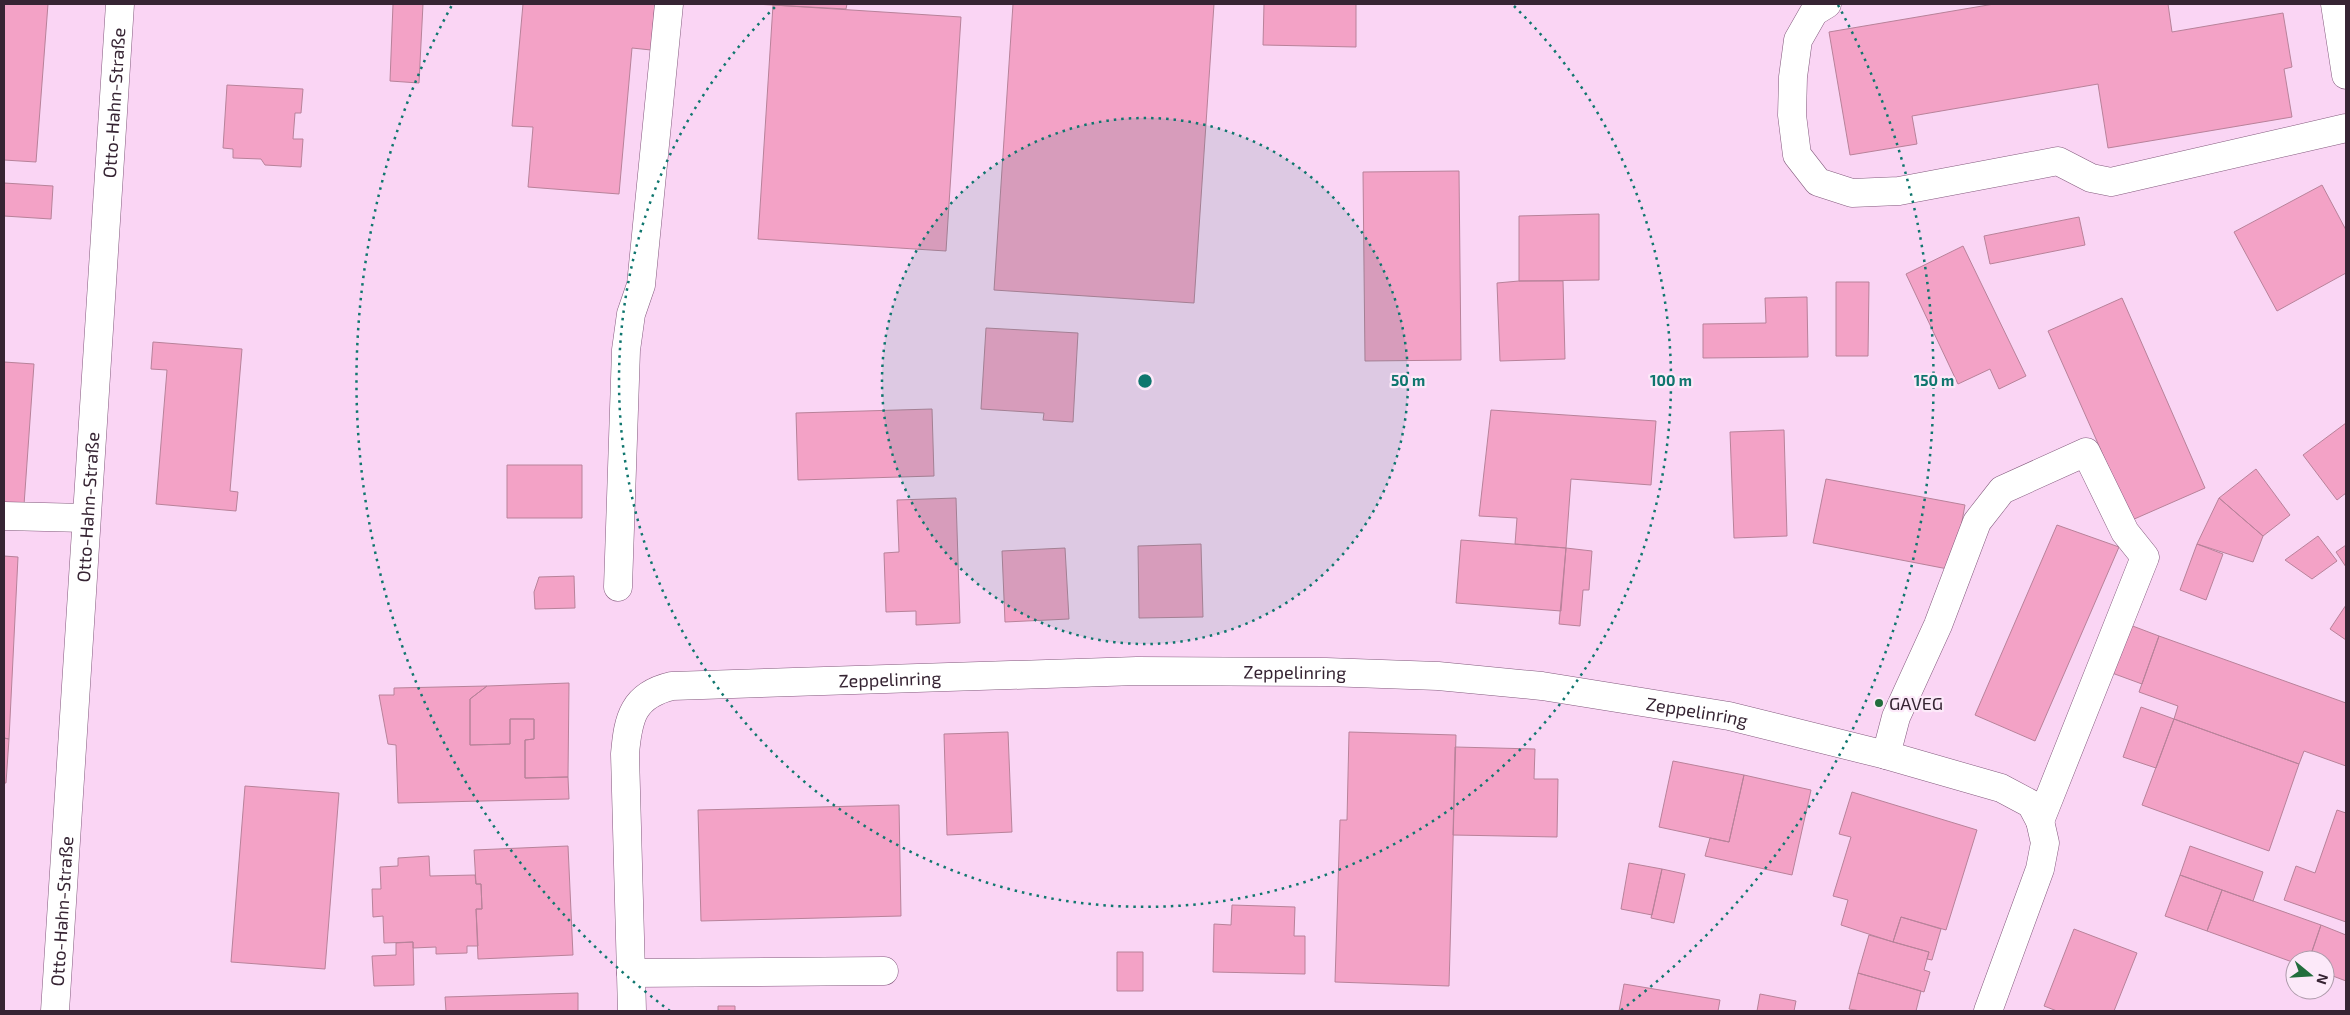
<svg xmlns="http://www.w3.org/2000/svg" width="2350" height="1015" font-family="'Exo 2',sans-serif">
	<rect width="100%" height="100%" fill="#fad5f4"/>
	<!-- building -->
	<path fill="#f3a2c6" stroke="#b8829a" d="M4,4h44l-12,158 -32,-2z
		M393,4h30l-4,79 -29,-2z
		M523,4h132l-4,46 -19,-2 -13,146 -91,-7 5,-60 -21,-1z
		M754,4h93l-1,5z
		M1013,4h201l-20,299 -200,-13z
		M1264,4h92v43l-93,-2z
		M1994,4h174l4,28 111,-19 9,54 -8,2 8,48 -184,31 -10,-64 -186,32 5,28 -67,11 -21,-123z
		M773,5l188,12 -15,234 -188,-12z
		M227,85l76,4 -2,24h-6l-2,26h10l-2,28 -36,-2 -4,-6 -28,-1v-9l-10,-1z
		M1459,171l2,189 -96,1 -2,-189z
		M4,183l49,3 -2,33 -47,-3z
		M2322,185l24,45v43l-69,38 -43,-79z
		M1599,214v66l-80,1v-65z
		M2079,217l6,28 -95,19 -6,-28z
		M1963,246l63,130 -27,13 -9,-20 -32,15 -52,-110z
		M1519,281h44l2,78 -65,2 -3,-78z
		M1836,282h33l-1,74h-32z
		M1807,297l1,60 -105,1v-34l63,-1 -1,-25z
		M2122,298l83,190 -73,32 -84,-189z
		M986,328l92,5 -5,89 -30,-2 1,-7 -63,-4z
		M153,342l89,7 -12,142 8,1 -2,19 -80,-7 11,-134 -16,-1z
		M4,362l30,2 -10,141 -20,-1z
		M932,409l2,67 -136,4 -2,-67z
		M1491,410l165,11 -5,64 -80,-6 -5,69 -51,-4 2,-26 -38,-2z
		M2346,423v70l-9,7 -34,-45z
		M1784,430l3,106 -53,2 -4,-106z
		M507,465h75v53h-75z
		M2256,469l34,46 -27,21 -44,-38z
		M1826,479l139,26 -12,65 -140,-27z
		M956,498l4,125 -44,2v-14l-30,1 -2,-59 15,-1 -2,-52z
		M2219,498l44,38 -10,26 -56,-18z
		M2057,525l62,22 -84,194 -60,-26z
		M2318,536l19,25 -25,18 -27,-19z
		M1461,540l105,8 -5,63 -105,-8z
		M1201,544l2,73 -64,1 -1,-72z
		M2197,544l26,10 -17,46 -26,-10z
		M2346,545v22l-10,-15z
		M1065,548l4,71 -64,3 -3,-71z
		M1566,548l26,3 -3,39h-6l-3,36 -21,-2z
		M4,556l14,1 -9,182 -5,-1z
		M574,576l1,32 -40,1 -1,-17 5,-15z
		M2346,605v35l-16,-11z
		M2130,625l29,11 -17,48 -30,-11z
		M2159,636l187,67v63l-42,-15 -5,13 -125,-45 4,-13 -39,-14z
		M569,683l-1,94 -43,1v-38l9,-1v-20h-24v25l-40,1v-46l17,-13z
		M487,686l-17,13v46l40,-1v-25h24v20l-9,1v38l43,-1 1,22 -171,4 -2,-58 -8,-1 -9,-49h15v-7z
		M2141,707l33,12 -18,49 -33,-11z
		M2174,719l125,45 -30,87 -127,-46z
		M1008,732l4,100 -65,3 -3,-101z
		M1349,732l107,3 -7,251 -114,-4 5,-162h7z
		M4,738l5,1 -3,44h-2z
		M1455,747l80,2 -1,30h24l-1,58 -104,-2z
		M1673,761l71,14 -15,67 -70,-15z
		M1744,775l67,15 -19,85 -87,-19 5,-18 19,4z
		M245,786l94,7 -14,176 -94,-7z
		M1852,792l125,38 -31,100 -45,-13 -8,25 -52,-17 7,-25 -15,-4 18,-59 -12,-3z
		M899,805l2,111 -200,5 -3,-111z
		M2337,810l9,3v109l-62,-22 12,-34 19,7z
		M568,846l5,109 -95,4 -2,-50h6l-1,-25h-5l-2,-34z
		M2190,846l73,26 -10,29 -73,-26z
		M429,856l1,20 45,-1 1,9h5l1,25h-6l2,37h-11v7l-31,1v-7l-23,1v-6l-29,1 -1,-27 -10,1 -1,-28h9l-1,-22 18,-1v-8z
		M1629,863l33,6 -10,46 -31,-6z
		M1662,869l23,5 -11,49 -23,-5z
		M2180,875l42,15 -15,41 -42,-15z
		M2222,890l99,35 -12,35h-14v3l-88,-32z
		M1232,905l63,2 -1,29h11v38l-92,-2 1,-48 17,1z
		M1901,917l40,12 -9,31 -5,-1 2,-7 -36,-10z
		M2321,925l25,10v46l-21,-8v-13h-16z
		M2074,929l63,24 -23,58h-57l-13,-5z
		M1869,935l60,17 -5,18 6,2 -6,20 -66,-19z
		M413,942l1,43 -40,1 -2,-30 24,-1v-12z
		M1117,952h26v39h-26z
		M1858,973l63,18 -5,20h-55l-12,-2z
		M1624,984l96,16 -2,11h-99z
		M578,993v18h-132l-1,-14z
		M1760,994l36,7 -2,10h-37z
		M718,1006h17v5h-17z"/>
	<g fill="none" stroke-linecap="round" stroke-linejoin="round">
		<defs>
			<g id="minor">
				<path d="M1827,4l-13,8 -16,28 -5,37 -1,38 5,40 21,27 34,11 47,-2 159,-30 33,17 20,4 235,-54"/>
				<path d="M2335,4l11,71"/>
				<path d="M4,516l81,2"/>
				<path d="M618,587l8,-237 5,-36 10,-29 28,-281"/>
				<path d="M1886,755l10,-38 42,-92 39,-103 25,-32 84,-38 39,80 20,25 -105,264"/>
				<path d="M631,973l253,-2"/>
				<path id="s1" d="M55,1011l65,-1007"/>
				<path id="s2" d="M632,1011l-7,-257c3,-36 8,-59 47,-68l465,-15 189,1 112,4 104,10 187,30 157,39 115,33 30,16 9,17 5,22 -5,26 -52,142"/>
			</g>
		</defs>
		<!-- minor casing -->
		<use href="#minor" stroke="#835a7d" stroke-width="29"/>
		<!-- minor -->
		<use href="#minor" stroke="#fff" stroke-width="28"/>
	</g>
	<!-- distance rings -->
	<circle cx="1145" cy="381" r="263" fill="#0f766e" fill-opacity=".12"/>
	<g fill="none" stroke="#0f766e" stroke-width="2.5" stroke-dasharray="2.5 5">
		<circle cx="1145" cy="381" r="263"/>
		<path d="M1514 6A526 526 0 1 1 776 6"/>
		<path d="M670 1011A789 789 0 0 1 452 5M1838 5A789 789 0 0 1 1620 1011"/>
	</g>
	<!-- markers -->
	<circle fill="#226e3d" stroke="#fce9f9" stroke-width="2" cx="1879" cy="703" r="5"/>
	<g text-anchor="middle" dominant-baseline="central" stroke-width="4.5" stroke-linejoin="round" paint-order="stroke">
		<!-- street labels -->
		<g font-size="18" fill="#362433" stroke="#fce9f9">
			<text stroke="none"><textPath href="#s1" startOffset="910">Otto-Hahn-Straße</textPath></text>
			<text stroke="none"><textPath href="#s1" startOffset="505">Otto-Hahn-Straße</textPath></text>
			<text stroke="none"><textPath href="#s2" startOffset="971">Zeppelinring</textPath></text>
			<text stroke="none"><textPath href="#s2" startOffset="566">Zeppelinring</textPath></text>
			<text stroke="none"><textPath href="#s2" startOffset="1376">Zeppelinring</textPath></text>
			<text stroke="none"><textPath href="#s1" startOffset="100">Otto-Hahn-Straße</textPath></text>
		</g>
		<!-- poi labels -->
		<g font-size="18" fill="#362433" stroke="#fce9f9" text-anchor="start">
			<text x="1889" y="703">GAVEG</text>
		</g>
	</g>
	<circle cx="1145" cy="381" r="8" fill="#0f766e" stroke="#fce9f9" stroke-width="2.5"/>
	<g font-size="15" text-anchor="middle" font-weight="bold" fill="#0f766e" stroke="#fce9f9" stroke-width="4.5" stroke-linejoin="round" paint-order="stroke">
		<text x="1408" y="386">50 m</text>
		<text x="1671" y="386">100 m</text>
		<text x="1934" y="386">150 m</text>
	</g>
	<!-- border -->
	<rect width="2350" height="1015" fill="none" stroke="#362433" stroke-width="10"/>
	<!-- north arrow -->
	<g transform="translate(2310 975) rotate(108)"><circle r="24" fill="#fce9f9" stroke="#ad9aaa"/>
	<path d="M0-4L9 19L0 12L-9 19Z" fill="#226e3d"/>
	<text y="-8" font-size="14" font-weight="bold" text-anchor="middle" fill="#362433">N</text>
	</g>
</svg>
